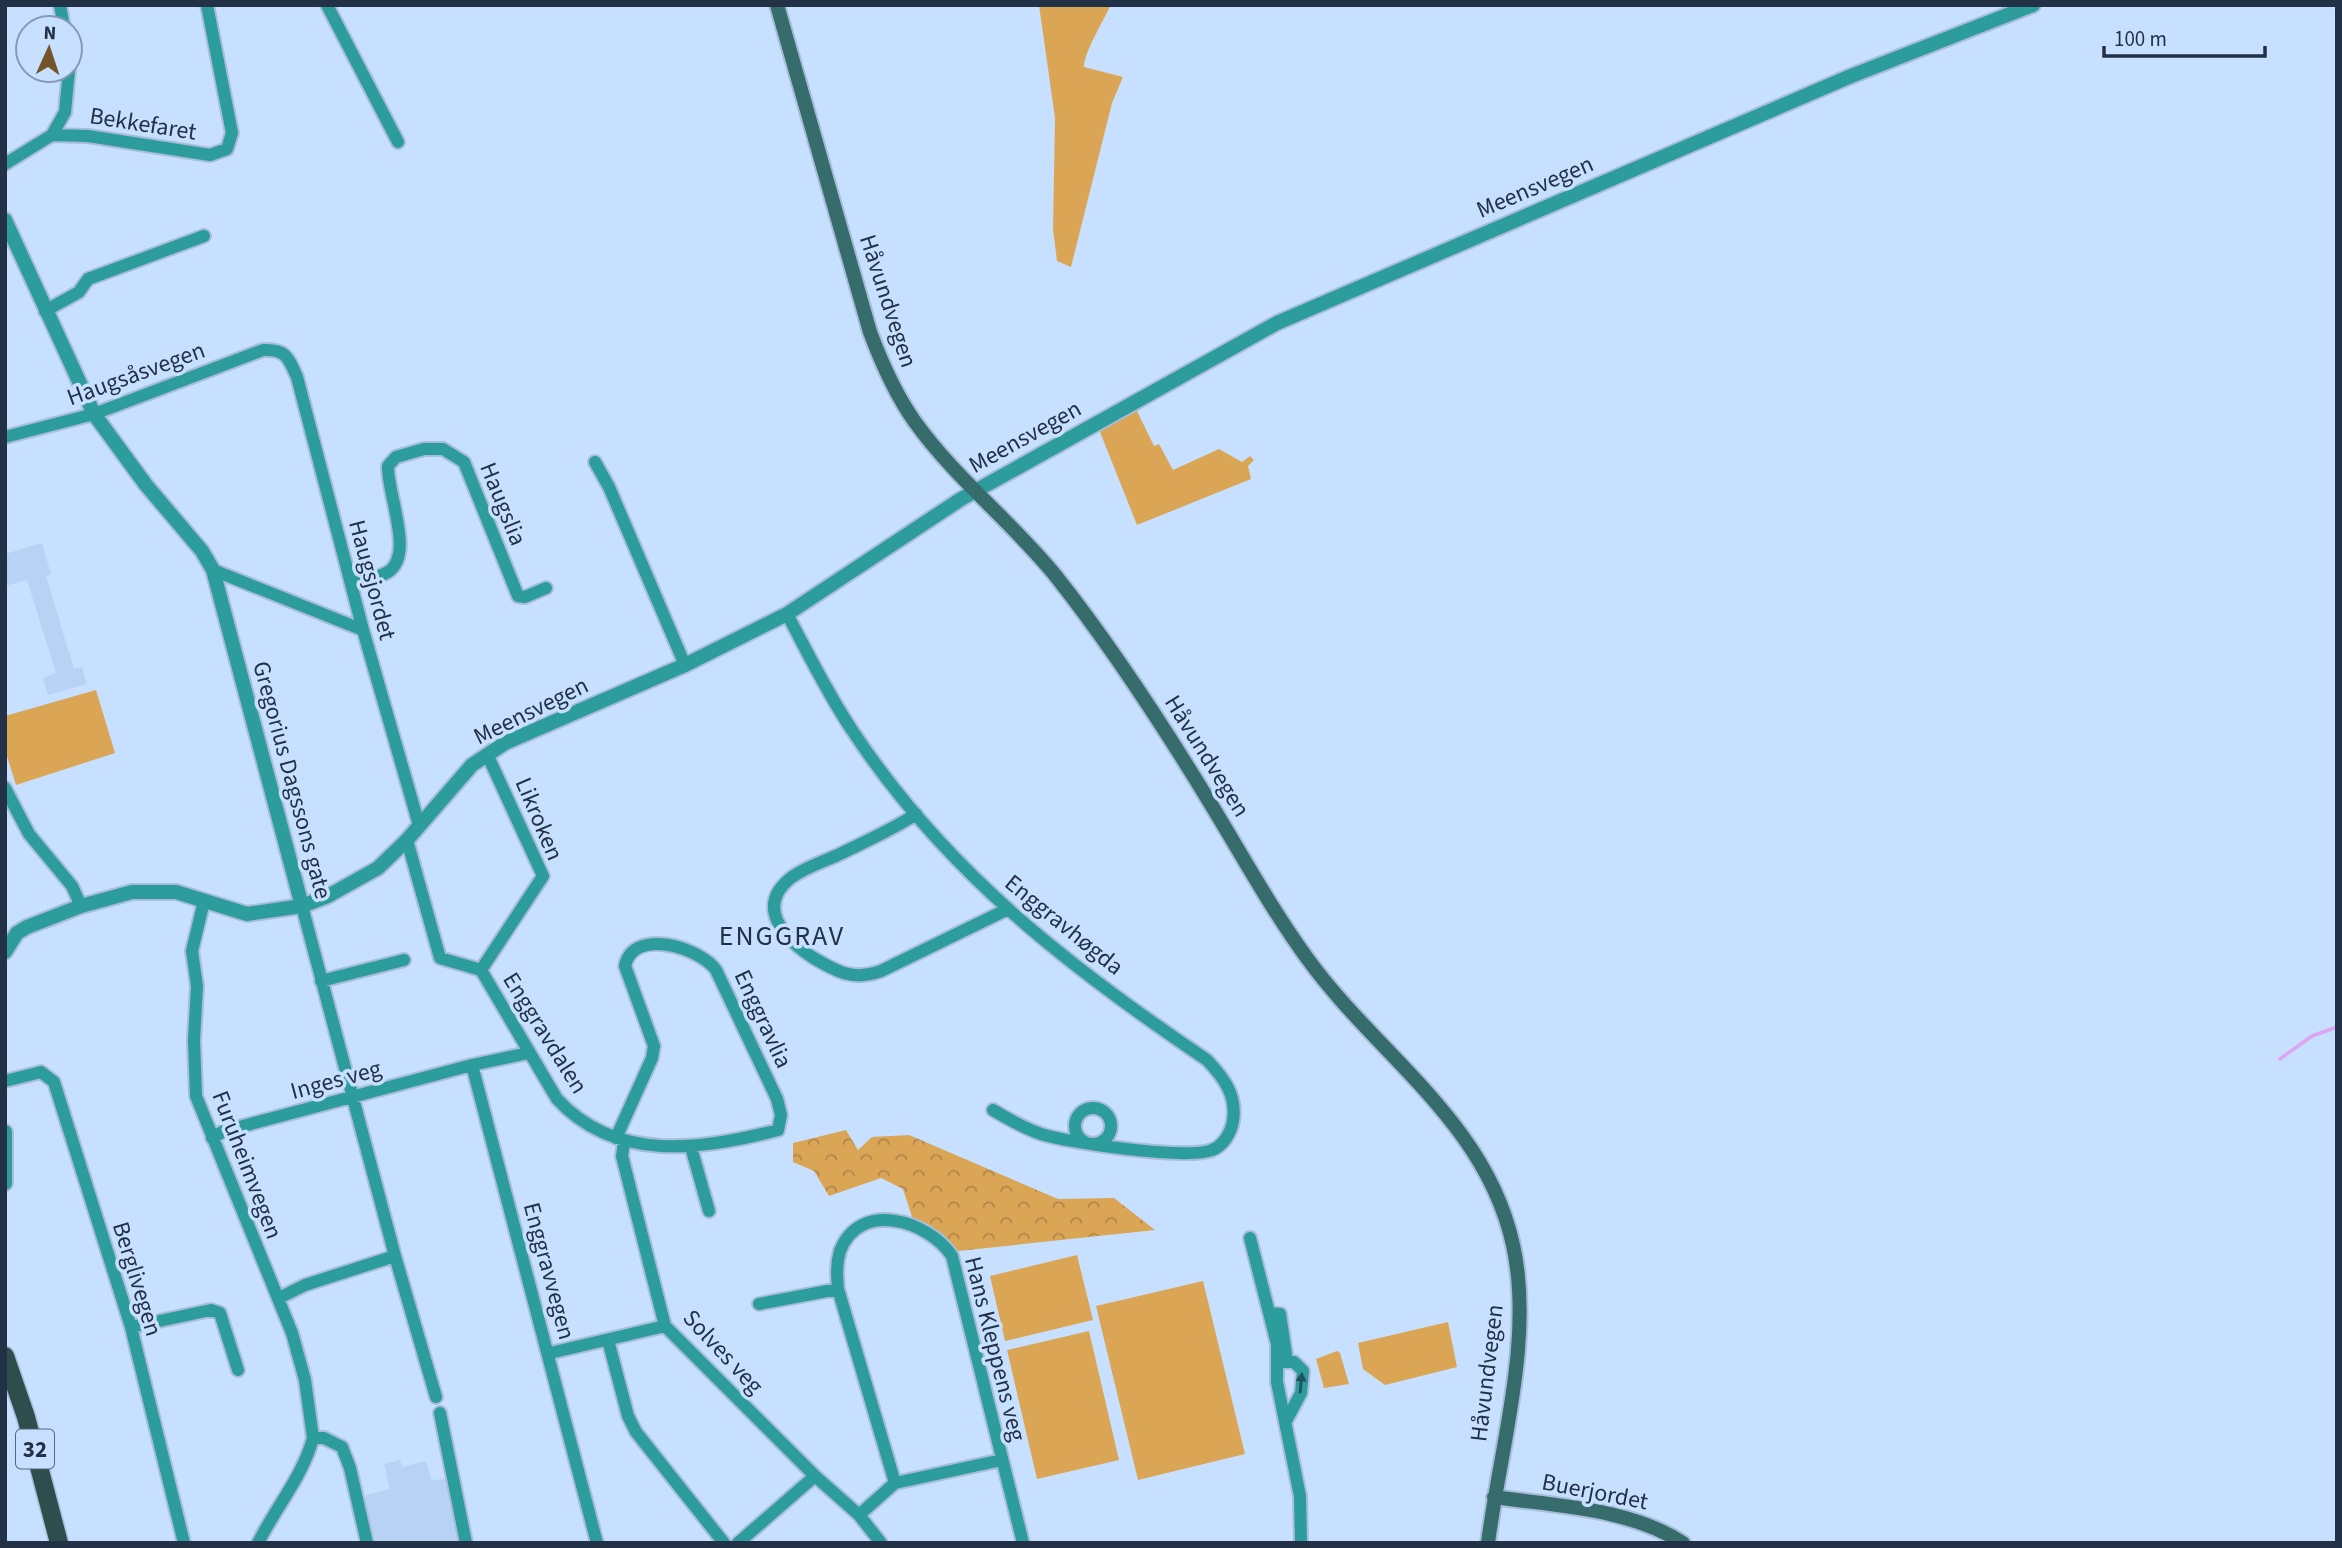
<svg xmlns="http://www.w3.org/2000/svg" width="2342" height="1548" font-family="'Source Sans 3',sans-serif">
	<defs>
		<pattern id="forest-crowns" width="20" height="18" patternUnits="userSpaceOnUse" patternTransform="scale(1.75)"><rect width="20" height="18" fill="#daa555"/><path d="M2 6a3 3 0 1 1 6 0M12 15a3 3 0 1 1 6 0" fill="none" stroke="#b08748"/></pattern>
	</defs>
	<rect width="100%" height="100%" fill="#c8e0ff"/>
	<!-- built -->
	<path fill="#b8d2f5" d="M42,543l9,31 -5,2 28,93 8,-2 5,17 -39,11 -5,-17 13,-5 -29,-93 -22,6v-32z
		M400,1460l2,7 24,-6 5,19 16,-1 12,63 -86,1 -9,-40 2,-8 24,-6 -6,-25z"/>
	<!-- green -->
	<path fill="#daa555" d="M1039,5h72c-7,14 -28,50 -27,62l39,10 -11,26 -41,164 -14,-6 -4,-32 2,-111z
		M1135,407l19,39 5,-2 14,26 46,-21 23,13 8,-6 4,4 -6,6 3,13 -114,46 -39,-98z
		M96,690l19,63 -99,32 -11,-35v-34z
		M1077,1255l16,65 -88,21 -15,-65z
		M1203,1281l42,173 -107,26 -42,-174z
		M1448,1322l9,45 -72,18 -22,-16 -5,-26z
		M1089,1331l30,129 -82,19 -30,-129z
		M1337,1351l3,2 9,31 -25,4 -8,-29z"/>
	<!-- forest -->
	<path fill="url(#forest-crowns)" d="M846,1130l12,20 14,-13 37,-2 149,64 56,-1 41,32 -206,22 -14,-21 -23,-14 -9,-28 -22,-11 -52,18 -15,-25 -21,-9v-19z"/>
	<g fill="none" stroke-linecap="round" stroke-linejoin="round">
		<!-- stream -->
		<path stroke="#dba5f3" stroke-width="3.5" d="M2280,1059l32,-23 25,-9"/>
		<defs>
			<path id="minor" d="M60,5l4,23
				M327,5l71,137
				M52,135l13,-23 4,-42
				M5,164l47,-29 36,1 122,19 17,-6 5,-16 -25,-128
				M45,311l34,-19 9,-13 116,-43
				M5,437l89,-23 169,-64c23,-1 25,7 34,27l66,253 56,195
				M595,462l14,25 76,178
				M213,570l150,60
				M351,583c11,-3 27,-5 37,-11 27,-17 -1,-78 0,-106l8,-9 28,-8h19l21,13 54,134 7,1 21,-9
				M787,614c21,39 40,79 65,116 92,140 217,237 355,330 17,18 30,35 26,61 -2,12 -10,25 -21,29 -25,10 -143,-7 -171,-16 -17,-6 -33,-15 -48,-24
				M5,788l24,46 43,52 9,20
				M916,814c-24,16 -50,27 -76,40 -15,7 -34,13 -48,23 -38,29 -8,61 20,80 25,15 41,24 69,14l125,-61
				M407,840l33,118 41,12 76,129c59,64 145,51 221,31l3,-15 -4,-16 -61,-129c-17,-23 -83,-43 -91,-4l29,80 -2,12 -36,80
				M204,901l-12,50 5,35 -3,54 2,56 96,237 13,47 8,58
				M302,906l93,350 41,141
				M481,970l62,-94 -56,-122
				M321,981l83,-21
				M528,1053l-56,12 125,478
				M5,1081l36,-9 13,10 77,245 53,216
				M1075 1126a18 18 0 1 1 36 0a18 18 0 1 1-36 0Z
				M212,1138l12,-7 248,-66
				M624,1142l-2,14 43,170 150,150 44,39 22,28
				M691,1147l18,64
				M1250,1238l27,106v38l23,114 1,47
				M279,1298l26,-13 90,-29
				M759,1304l79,-15
				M1269,1313l11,1 6,40
				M131,1327l80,-17 9,3 18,57
				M608,1340l20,76 8,16 88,111
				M550,1353l115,-27
				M1277,1362h17l9,9 -2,22 -15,28
				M440,1413l26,130
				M895,1483l-57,-194c-1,-13 -2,-25 2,-38 20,-52 89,-30 112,5l71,287
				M859,1515l36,-32 107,-23
				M258,1543c18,-36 45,-67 55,-105h11l18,9 8,21 17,75
				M738,1543l77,-67"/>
			<path id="tertiary" d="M5,220l89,194 52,71 56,66 11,19 89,336
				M5,952l12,-19 10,-6 54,-21 51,-14h44l71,22 55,-8 26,-10 50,-28 29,-28 65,-75 33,-22 180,-78 102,-51 174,-115 316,-176 574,-247 182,-71
				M5,1132v51"/>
			<path id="secondary" d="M777,5l93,327c12,32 25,62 45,90 40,56 97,100 140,153 58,73 109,152 157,231 31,51 60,104 95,152 70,97 179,163 206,287 21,94 -13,203 -25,298
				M1494,1497c62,9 135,11 189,46"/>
			<path id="primary" d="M5,1356l21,61 33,126"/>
		</defs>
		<!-- minor casing -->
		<use href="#minor" stroke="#a7bdda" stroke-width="16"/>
		<!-- tertiary casing -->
		<use href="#tertiary" stroke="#a7bdda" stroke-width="18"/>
		<!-- secondary casing -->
		<use href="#secondary" stroke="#a7bdda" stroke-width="18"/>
		<!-- primary casing -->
		<use href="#primary" stroke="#a7bdda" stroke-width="21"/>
		<!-- minor -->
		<use href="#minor" stroke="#2d9c9c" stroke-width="12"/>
		<!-- tertiary -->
		<use href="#tertiary" stroke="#2d9c9c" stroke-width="14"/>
		<!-- secondary -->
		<use href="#secondary" stroke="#366d6c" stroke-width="14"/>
		<!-- primary -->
		<use href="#primary" stroke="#2e4d4d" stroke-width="18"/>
	</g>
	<!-- one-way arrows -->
	<defs><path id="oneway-solid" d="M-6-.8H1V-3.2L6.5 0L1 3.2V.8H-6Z" transform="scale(1.75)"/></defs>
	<use fill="#25515f" href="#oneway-solid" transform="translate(1301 1383) rotate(-85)"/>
	<g text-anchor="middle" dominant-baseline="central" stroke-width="7" stroke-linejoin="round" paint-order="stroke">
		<!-- shield labels -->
		<rect fill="#c8e0ff" stroke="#54667d" stroke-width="2" x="16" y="1429.5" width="38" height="39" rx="5"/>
		<g font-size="23" font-weight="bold" fill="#223145">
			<text x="35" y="1449">32</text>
		</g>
		<!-- street labels -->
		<g font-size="24" fill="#223145" stroke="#c8e0ff">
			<text transform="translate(143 124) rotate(9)">Bekkefaret</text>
			<text transform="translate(1535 187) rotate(-23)">Meensvegen</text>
			<text transform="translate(888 301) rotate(72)">Håvundvegen</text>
			<text transform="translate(136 374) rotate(-20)">Haugsåsvegen</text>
			<text transform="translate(1025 437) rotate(-29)">Meensvegen</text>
			<text transform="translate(503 504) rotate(68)">Haugslia</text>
			<text transform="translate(372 580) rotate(75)">Haugsjordet</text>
			<text transform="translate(531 711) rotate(-26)">Meensvegen</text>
			<text transform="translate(1207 756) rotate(58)">Håvundvegen</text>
			<text transform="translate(292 780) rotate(75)">Gregorius Dagssons gate</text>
			<text transform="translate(539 819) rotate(67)">Likroken</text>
			<text transform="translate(1064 925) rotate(39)">Enggravhøgda</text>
			<text transform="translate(763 1019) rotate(65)">Enggravlia</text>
			<text transform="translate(545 1033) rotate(58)">Enggravdalen</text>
			<text transform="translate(336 1080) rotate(-15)">Inges veg</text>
			<text transform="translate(247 1165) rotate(69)">Furuheimvegen</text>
			<text transform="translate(549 1271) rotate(75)">Enggravvegen</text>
			<text transform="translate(137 1279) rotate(73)">Berglivegen</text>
			<text transform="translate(995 1349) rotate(76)">Hans Kleppens veg</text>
			<text transform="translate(723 1352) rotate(47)">Solves veg</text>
			<text transform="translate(1487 1373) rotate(-83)">Håvundvegen</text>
			<text transform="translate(1595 1492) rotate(11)">Buerjordet</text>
		</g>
		<!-- quarter labels -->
		<g font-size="28" letter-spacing="2" fill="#223145" stroke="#c8e0ff">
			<text x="782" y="936">ENGGRAV</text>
		</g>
	</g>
	<!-- border -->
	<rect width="2342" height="1548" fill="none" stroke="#223145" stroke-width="14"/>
	<!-- north arrow -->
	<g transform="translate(49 49) rotate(3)"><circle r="33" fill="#c8e0ff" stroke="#869ab5" stroke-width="2"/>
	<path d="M0-5L12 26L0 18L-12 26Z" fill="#735529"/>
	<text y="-10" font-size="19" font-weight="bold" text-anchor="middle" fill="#223145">N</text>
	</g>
	<!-- scale -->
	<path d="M2104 46v10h161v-10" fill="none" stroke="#223145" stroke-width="3.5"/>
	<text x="2114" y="46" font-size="21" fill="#223145" stroke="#c8e0ff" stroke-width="5" paint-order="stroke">100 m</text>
</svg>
